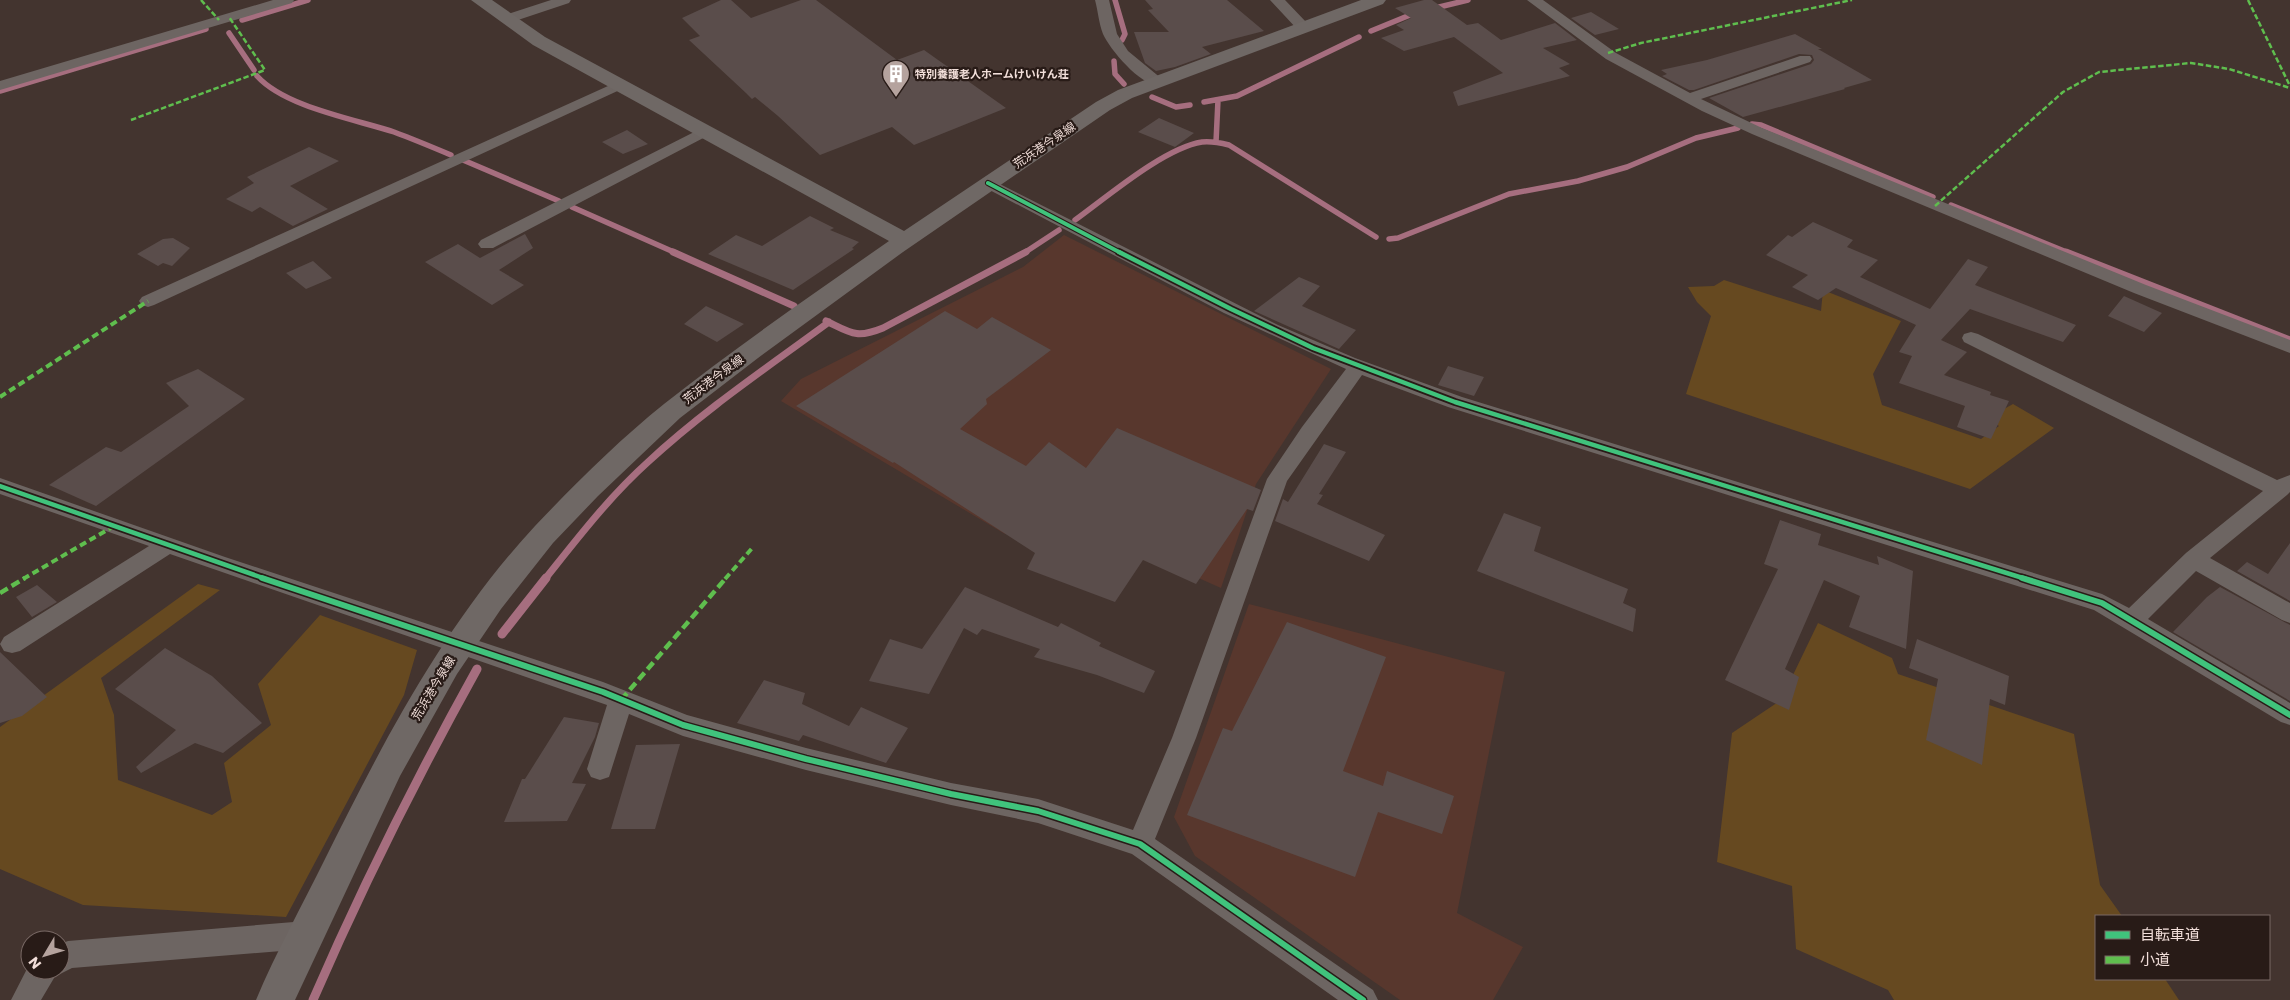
<svg xmlns="http://www.w3.org/2000/svg" width="2290" height="1000" font-family="Poppins,'Noto Sans JP',sans-serif">
	<rect width="100%" height="100%" fill="#43342f"/>
	<!-- built -->
	<path fill="#58372d" d="M1064,235l267,134 -75,115 -35,104 -183,-81 -33,27 -224,-133 20,-22 222,-112z
		M1249,604l256,68 -48,241 66,34 -30,53h-93l-205,-144 -21,-39z"/>
	<!-- green -->
	<path fill="#664920" d="M1724,280l97,31 2,-21 78,31 -28,53 9,31 99,34 18,-13 -11,-8 25,-14 41,24 -84,61 -284,-95 25,-78 -14,-14 -9,-15 26,-1z
		M198,584l22,6 -119,88 13,37 4,65 94,35 20,-13 -8,-39 47,-38 -13,-41 62,-69 97,35 -13,45 -118,222 -203,-12 -83,-36v-142z
		M1818,623l74,35 6,16 176,60 26,151 22,31h-26v63h69l14,21h-285l-6,-10 -92,-41 -4,-63 -75,-24 15,-129 49,-33z"/>
	<g fill="none" stroke-linecap="round" stroke-linejoin="round">
		<!-- stream-far2 -->
		<path stroke="#a66e7f" stroke-width="5.5" d="M1115,0l10,34 -3,6
			M1431,9l37,-9
			M242,20l66,-20
			M1371,31l44,-18
			M229,33l25,37
			M1114,61l1,13 9,10
			M257,76c28,31 97,43 137,56 19,7 38,15 57,23
			M0,91l206,-62
			M1152,97l24,10 14,-2
			M1204,102l33,-6 122,-59
			M1752,124l9,1 172,72
			M1216,142l2,-42
			M463,160l96,41
			M1951,205l118,48
			M572,207l104,46
			M1075,220c32,-23 89,-72 127,-78 9,-1 19,1 27,3l147,92
			M1389,239l9,-1 111,-44 69,-13 49,-14 69,-29 42,-10
			M1024,253l35,-23"/>
		<!-- stream-far1 -->
		<path stroke="#a66e7f" stroke-width="7" d="M673,252l121,54
			M2066,252l224,88
			M826,321c25,12 30,18 57,7l143,-76
			M545,579c32,-40 64,-82 103,-117 56,-52 120,-95 181,-140"/>
		<!-- stream -->
		<path stroke="#a66e7f" stroke-width="9" d="M502,634l44,-56
			M313,1000c49,-113 104,-223 164,-331"/>
	</g>
	<!-- building -->
	<path fill="#5a4d4b" d="M721,0h10l20,18 50,-18h15l81,60 27,-10 82,58 -92,37 -22,-18 -72,28 -42,-39 -23,-19 -3,2 -6,-6 -57,-53 11,-4 -18,-18z
		M1145,0h82l37,31 -62,16 9,7 -36,13 -19,4 -11,-8 -11,-31h35l-21,-22 5,-1z
		M1424,0h8l35,25 11,-2 23,17 54,-17 22,17 -34,8 27,16 -11,4 11,8 -112,30 -5,-14 50,-19 -49,-36 -50,14 -23,-13 23,-8 -8,-5 15,-7 -16,-10z
		M1591,12l28,17 -24,6 -24,-17z
		M1795,34l27,15h-4l54,31 -28,8 1,1 -102,28 -34,-19 102,-34 3,-4 -2,-5 -13,-1 -105,36h-5l-27,-14 5,-2 -6,-4 46,-10z
		M1159,118l35,15 -19,14 -37,-15z
		M627,130l21,14 -25,10 -21,-12z
		M309,147l30,14 -49,25 38,23 -35,17 -33,-19 -8,5 -26,-13 28,-16 -7,-6z
		M810,216l24,12 -4,2 29,12 -7,6 2,1 -61,41 -85,-36 28,-19 26,11z
		M1813,222l40,18 -6,7 31,13 -18,17 70,32 38,-50 20,8 -13,18 101,40 -13,17 -93,-33 -29,31 26,12 -23,23 47,17 -1,3 19,6 -18,38 -34,-12 8,-21 -66,-23 13,-27 -13,-4 17,-27 -80,-37 -18,12 -26,-13 16,-12 -42,-20 22,-20 4,2z
		M525,234l8,14 -34,22 25,15 -32,20 -67,-43 33,-18 22,14z
		M173,238l17,10 -18,18 -9,-3 -5,3 -21,-12 26,-15z
		M313,261l19,17 -26,11 -20,-16z
		M1299,277l21,9 -18,20 54,24 -17,19 -85,-38z
		M2124,296l38,17 -18,19 -36,-16z
		M706,306l38,18 -27,18 -33,-18z
		M945,311l32,18 15,-12 59,33 -65,49 1,5 -27,25 66,37 23,-24 37,26 31,-40 144,62 -8,21 -6,-2 -51,75 -53,-24 -28,42 -88,-33 8,-16 -141,-91 -1,1 -97,-57z
		M1448,366l36,11 -10,19 -36,-11z
		M198,369l47,30 -149,107 -47,-21 57,-38 15,5 68,-46 -23,-23z
		M1324,444l22,8 -27,42 4,1 -6,9 68,31 -16,26 -94,-40 8,-22 5,3z
		M1504,513l37,14 -7,24 94,38 -5,14 13,6 -3,23 -156,-61z
		M1780,520l41,14 -3,11 61,20 -2,-9 36,15 -7,78 -57,-22 11,-31 -36,-16 -39,89 14,8 -10,33 -64,-30 53,-111 -14,-5z
		M2290,543v58l-53,-30 10,-9 21,12z
		M37,585l20,17 -25,15 -16,-20z
		M965,587l93,40 3,-4 40,20 -2,3 56,25 -11,22 -47,-18 -63,-18 6,-8 -58,-20 -5,6 -13,-7 -35,66 -60,-13 21,-42 32,10z
		M2220,587l70,38v76l-117,-69 34,-35z
		M1287,622l99,35 -43,114 40,15 4,-15 67,25 -12,38 -64,-22 -23,65 -168,-62 36,-87 9,3z
		M1917,639l92,37 -4,29 -15,-6 -8,66 -56,-25 12,-61 -29,-11z
		M165,648l47,28 50,47 -39,30 -28,-10 -54,30 -5,-6 40,-37 -61,-41z
		M0,652l47,45 -25,19 -22,7z
		M764,680l41,13 -3,11 47,22 12,-19 47,21 -22,35 -83,-28 -4,6 -62,-18z
		M564,717l35,6 -4,14 -23,46 14,1 -19,37 -63,1 18,-43h3z
		M680,744l-25,85h-44l25,-84z"/>
	<g fill="none" stroke-linecap="round" stroke-linejoin="round">
		<!-- street -->
		<path fill="#6d6562" fill-rule="evenodd" d="M273,0h21l-2,3 -292,87v-9z
			M551,0h20l-2,3 -57,19h-10l-2,-3 2,-3z
			M1095,0h14l8,34 11,17 34,28 2,3 -2,3c-18,5 -52,-35 -59,-51 -4,-10 -5,-23 -8,-34z
			M1270,0h15l22,23 2,3 -2,3h-10z
			M1527,0h16l73,53 74,40 110,-37h10l2,3 -2,3 -109,37 61,29 384,157 144,55v13l-156,-60 -382,-159 -50,-23 -96,-52z
			M619,81l5,1 2,3 -2,3 -470,217 -6,2 -6,-2 -3,-4 3,-4z
			M704,127l5,2 3,3 -3,3 -216,113h-12l-3,-4 3,-4z
			M988,178l290,147 77,33 107,39 640,197 27,14 57,-55 77,-62 -299,-149 -2,-4 2,-4 7,-2 7,2 299,146 13,-5v17l-3,3 -77,63 80,45v20l-8,-3 -86,-49 -48,48 142,84v22l-9,-3 -187,-112 -646,-203 -86,-32 -75,106 -91,257 -41,101 218,151 5,10h-40l-206,-146 -94,-31 -87,-18 -145,-35 -123,-34 -54,-22 -20,63 -9,3 -9,-3 -4,-8 20,-64 -437,-151 -150,97 -8,2 -8,-2 -4,-7 4,-7 145,-91 -149,-52v-16l225,79 378,125 84,33 119,33 145,35 87,16 95,31 39,-92 95,-259 35,-52 44,-58 -122,-56 -242,-127 -2,-3 2,-3z
			M306,921l10,4 4,10 -4,10 -10,4 -234,19 -12,6 -3,-1 -16,27h-30l19,-37v7h30v-26l8,-3z"/>
		<!-- secondary -->
		<path fill="#6f6865" fill-rule="evenodd" d="M471,0h21l53,37 359,194 192,-129 22,-12 243,-90h25l-3,4 -251,94 -22,12 -207,142 -145,106 -78,60 -82,78 -45,47 -52,66 -44,65 -57,102 -105,224h-39c20,-48 46,-94 69,-141 58,-117 120,-236 210,-333 40,-42 84,-86 129,-122 72,-57 149,-110 225,-163l-356,-196z"/>
		<!-- quiet-far2 -->
		<path stroke="#5fbe4e" stroke-width="2.5" stroke-dasharray="5.5 2.5" stroke-linecap="butt" d="M201,0l18,20
			M2248,0l42,86
			M1608,53l33,-10 211,-43
			M131,120l134,-50 -36,-53
			M1935,206l128,-114 36,-20 92,-9 38,6 61,19"/>
		<!-- quiet-far1 -->
		<path stroke="#5fbe4e" stroke-width="4" stroke-dasharray="7 4" stroke-linecap="butt" d="M0,397l148,-96
			M23,579l91,-53
			M725,579l29,-33"/>
		<!-- quiet -->
		<path stroke="#5fbe4e" stroke-width="4.5" stroke-dasharray="9 4.5" stroke-linecap="butt" d="M0,593l25,-15
			M621,700l105,-122"/>
		<defs>
			<path id="cycleway-far2" d="M988,183l133,70"/>
			<path id="cycleway-far1" d="M1119,252l112,57 82,39 142,54 571,177
				M0,486l266,93"/>
			<path id="cycleway" d="M262,578l341,114 80,33 123,34 145,35 87,17 102,33 223,156
				M2022,578l80,25 188,112"/>
		</defs>
		<!-- cycleway-far2 casing -->
		<use href="#cycleway-far2" stroke="#281b17" stroke-width="6"/>
		<!-- cycleway-far1 casing -->
		<use href="#cycleway-far1" stroke="#281b17" stroke-width="8"/>
		<!-- cycleway casing -->
		<use href="#cycleway" stroke="#281b17" stroke-width="9"/>
		<!-- cycleway-far2 -->
		<use href="#cycleway-far2" stroke="#40c37c" stroke-width="4"/>
		<!-- cycleway-far1 -->
		<use href="#cycleway-far1" stroke="#40c37c" stroke-width="4.5"/>
		<!-- cycleway -->
		<use href="#cycleway" stroke="#40c37c" stroke-width="6"/>
	</g>
	<!-- icons -->
	<defs>
		<symbol id="building-pin" viewBox="-11 -11 22 30"><path d="M0 17L-7.5 6A9.5 9.5 0 1 1 7.5 6Z" fill="#b5a39e" stroke="#281b17"/><path d="M-4-6H4V6H1V3H-1V6H-4ZM-2.5-4.3h1.7v1.8h-1.7ZM.8-4.3h1.7v1.8H.8ZM-2.5-1h1.7V.8h-1.7ZM.8-1h1.7V.8H.8Z" fill="#fff"/></symbol>
	</defs>
	<g fill-rule="evenodd">
		<use href="#building-pin" x="880" y="58" width="32" height="43"/>
	</g>
	<g text-anchor="middle" dominant-baseline="central" stroke-width="4.5" stroke-linejoin="round" paint-order="stroke">
		<!-- far-poi labels -->
		<g font-size="11" font-weight="bold" fill="#f2dfda" stroke="#281b17" text-anchor="start">
			<text x="915" y="74">特別養護老人ホームけいけん荘</text>
		</g>
		<!-- street labels -->
		<g font-size="12" fill="#f2dfda" stroke="#281b17">
			<text transform="translate(1044 145) rotate(-34)">荒浜港今泉線</text>
			<text transform="translate(713 379) rotate(-37)">荒浜港今泉線</text>
			<text transform="translate(433 688) rotate(-59)">荒浜港今泉線</text>
		</g>
	</g>
	<!-- legend -->
	<rect x="2095" y="915" width="175" height="65" fill="#281b17" stroke="#796965"/>
	<rect x="2105" y="931" width="25" height="8" fill="#40c37c" stroke="#796965"/>
	<text x="2140" y="940" font-size="15" fill="#f2dfda">自転車道</text>
	<rect x="2105" y="956" width="25" height="8" fill="#5fbe4e" stroke="#796965"/>
	<text x="2140" y="965" font-size="15" fill="#f2dfda">小道</text>
	<!-- north arrow -->
	<g transform="translate(45 955) rotate(232)"><circle r="24" fill="#281b17" stroke="#796965"/>
	<path d="M0-4L9 19L0 12L-9 19Z" fill="#b5a39e"/>
	<text y="-8" font-size="14" font-weight="bold" text-anchor="middle" fill="#f2dfda">N</text>
	</g>
</svg>
